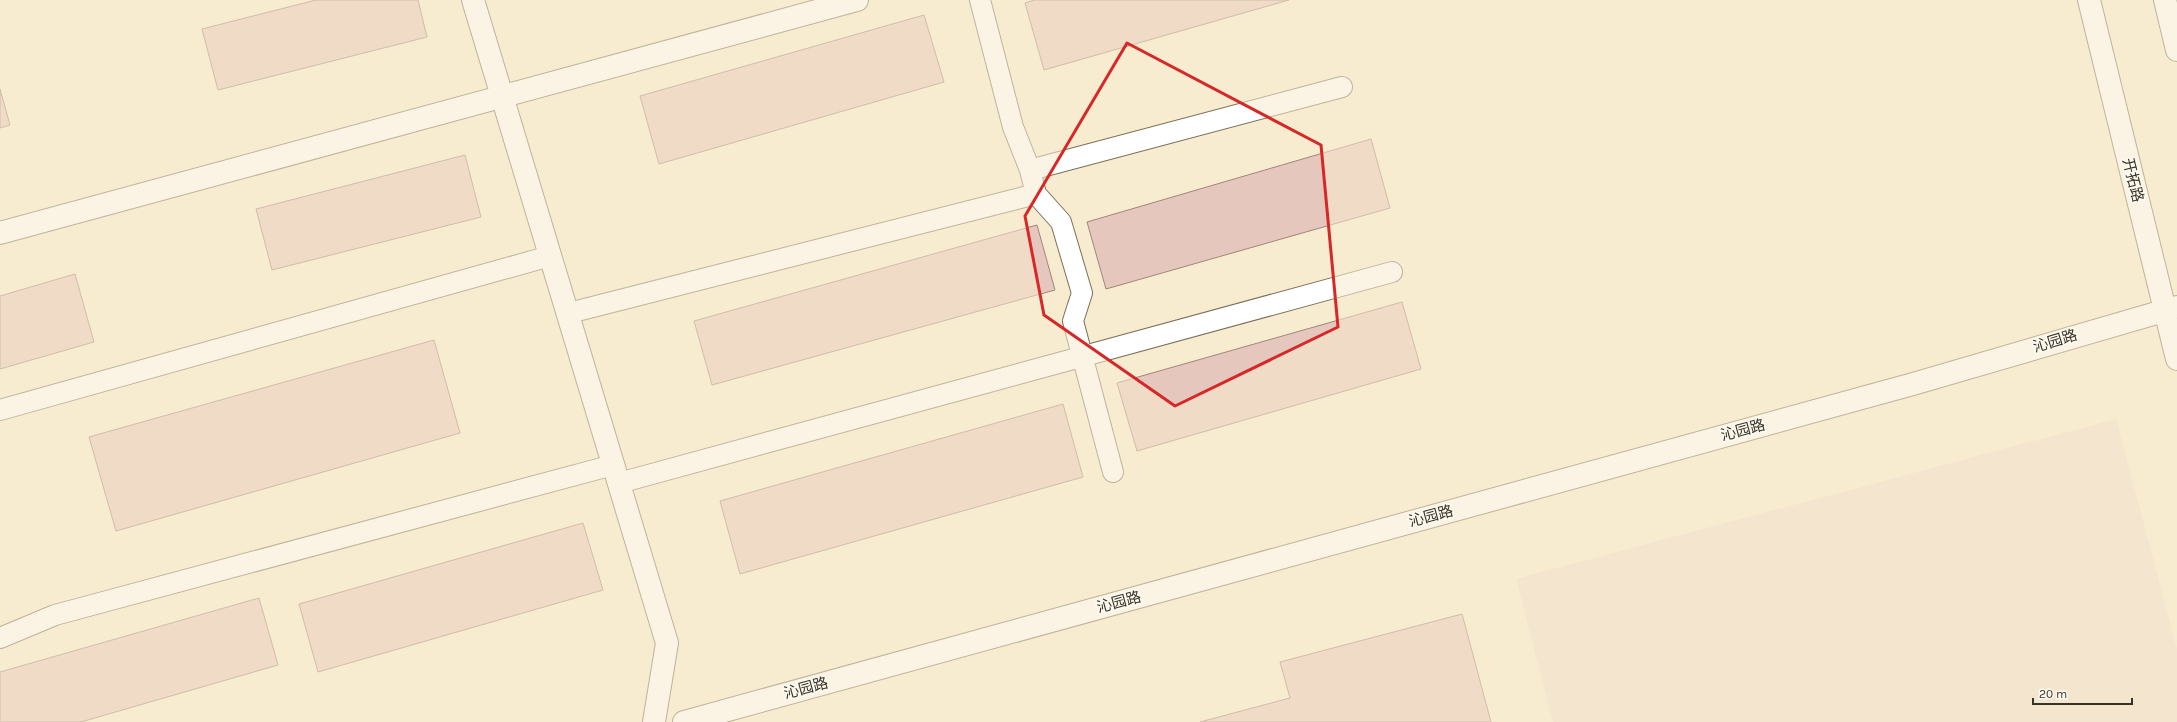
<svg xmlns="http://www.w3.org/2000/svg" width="2177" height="722" font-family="Karla,'Noto Sans SC',sans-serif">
	<rect width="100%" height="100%" fill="#f7ebd0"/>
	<!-- industrial -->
	<path fill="#efe0cd" d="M2116,419l61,230v73h-624l-37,-143z"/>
	<!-- building -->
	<path fill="#e6c7bd" stroke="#a1857b" d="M316,0h102l9,37 -209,53 -16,-61z
		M1034,0h255l-245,70 -19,-67z
		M924,15l20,67 -285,82 -19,-68z
		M0,89l10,36 -10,3z
		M1371,139l19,69 -284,81 -19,-67z
		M465,155l16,62 -209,53 -16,-61z
		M1037,225l18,65 -343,95 -18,-64z
		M75,274l19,68 -94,27v-73z
		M1402,302l19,67 -284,82 -20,-68z
		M434,340l26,93 -344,98 -27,-94z
		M1063,404l20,73 -343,97 -20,-73z
		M583,523l20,67 -285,82 -19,-68z
		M259,598l19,67 -197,57h-81v-50z
		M1462,614l29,108h-291l90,-24 -10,-36z"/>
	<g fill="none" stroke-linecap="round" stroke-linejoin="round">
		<defs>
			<path id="lane" d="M980,0l33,127 17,43 6,24 25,28 21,71 -9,28 40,151
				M1030,170l312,-83
				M569,313l467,-119
				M0,410l550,-154
				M619,483l773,-211
				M0,638l55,-23 558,-150"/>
			<path id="street" d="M473,0l194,643 -13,79
				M0,233l857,-233"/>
			<path id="secondary" d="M2089,0l88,359
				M2165,0l12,50
				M684,722l1229,-338 264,-77"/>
		</defs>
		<!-- lane casing -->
		<use href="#lane" stroke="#7a7058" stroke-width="22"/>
		<!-- street casing -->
		<use href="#street" stroke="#7a7058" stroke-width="24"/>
		<!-- secondary casing -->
		<use href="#secondary" stroke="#7a7058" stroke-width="24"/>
		<!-- lane -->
		<use href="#lane" stroke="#fff" stroke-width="20"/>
		<!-- street -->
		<use href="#street" stroke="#fff" stroke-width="22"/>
		<!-- secondary -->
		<use href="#secondary" stroke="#fff" stroke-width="22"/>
	</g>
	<!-- marked area -->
	<path d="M0 0H2177V722H0ZM1127,43l194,102 17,182 -163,79 -131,-91 -19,-99z" fill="#f7ebd0" fill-opacity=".55" fill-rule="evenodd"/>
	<path fill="none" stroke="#d62828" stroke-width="3" stroke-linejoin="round" d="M1127,43l194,102 17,182 -163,79 -131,-91 -19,-99z"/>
	<g text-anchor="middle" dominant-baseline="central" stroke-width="3.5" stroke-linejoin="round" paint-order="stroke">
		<!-- street labels -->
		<g font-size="15" fill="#383329" stroke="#fef9ee">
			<text transform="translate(2133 180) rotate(76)">开拓路</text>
			<text transform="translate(2055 341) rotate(-17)">沁园路</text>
			<text transform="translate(1743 430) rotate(-15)">沁园路</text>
			<text transform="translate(1431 516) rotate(-15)">沁园路</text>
			<text transform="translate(1119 602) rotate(-15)">沁园路</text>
			<text transform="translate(806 688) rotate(-15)">沁园路</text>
		</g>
	</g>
	<!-- scale -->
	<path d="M2033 698v6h99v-6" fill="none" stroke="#383329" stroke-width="2"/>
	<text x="2039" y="698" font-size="12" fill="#383329" stroke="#fef9ee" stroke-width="3" paint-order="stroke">20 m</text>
</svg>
